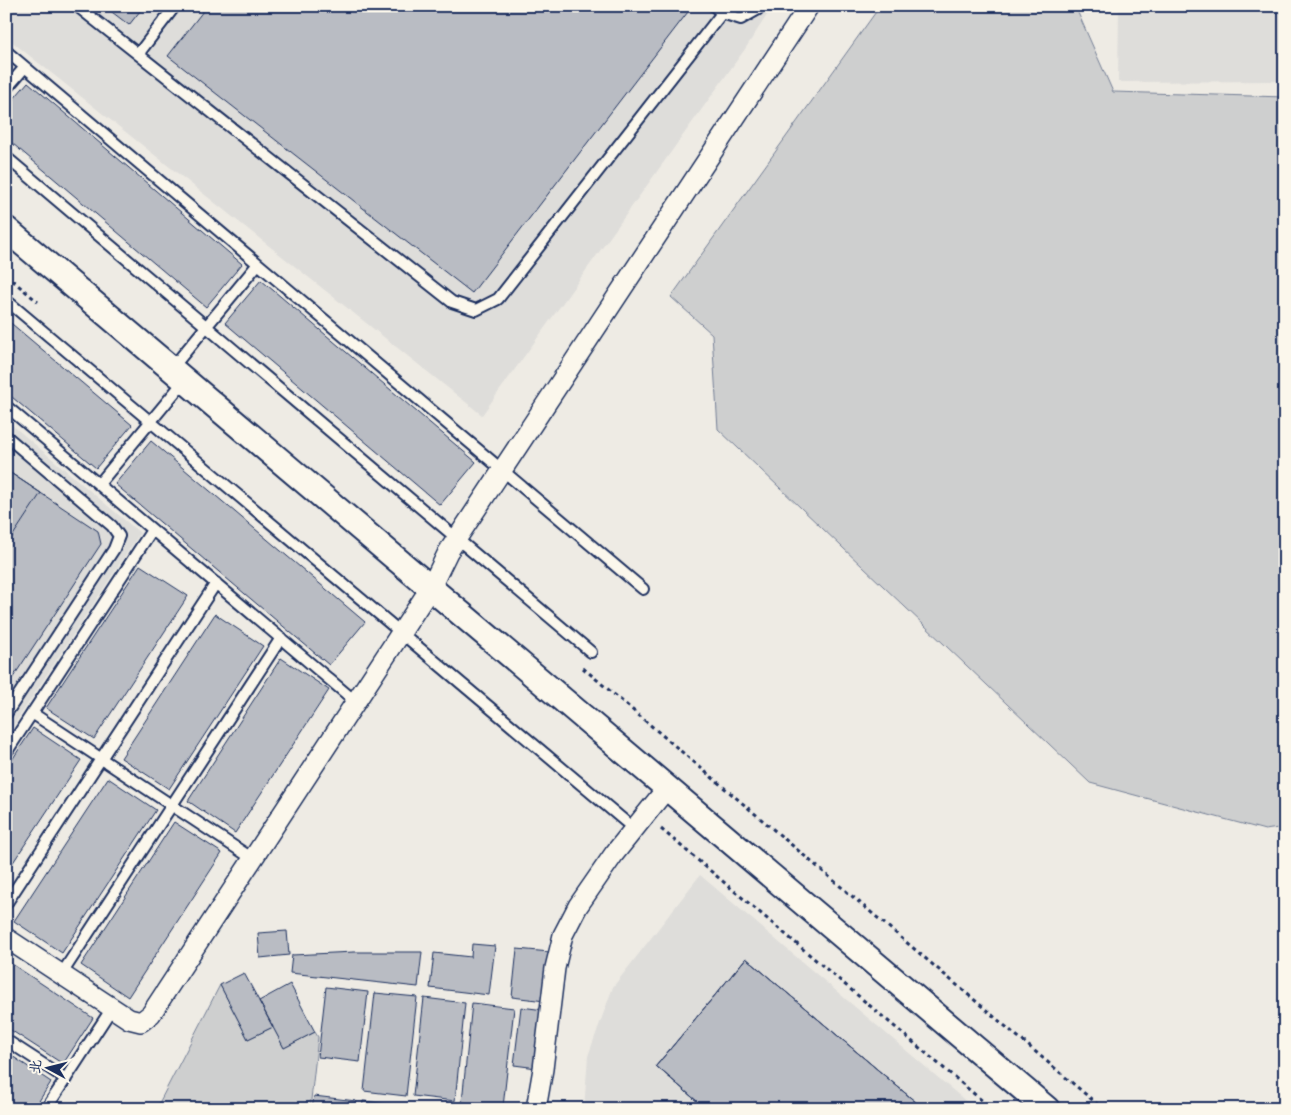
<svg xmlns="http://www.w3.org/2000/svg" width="1291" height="1115" font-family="'Comic Neue','LXGW WenKai TC',sans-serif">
	<rect width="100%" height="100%" fill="#eeebe4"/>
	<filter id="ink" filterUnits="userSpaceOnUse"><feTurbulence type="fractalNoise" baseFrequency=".02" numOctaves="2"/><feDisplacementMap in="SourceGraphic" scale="10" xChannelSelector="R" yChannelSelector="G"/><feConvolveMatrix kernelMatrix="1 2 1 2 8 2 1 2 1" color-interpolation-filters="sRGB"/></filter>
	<g filter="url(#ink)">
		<!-- built -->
		<path fill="#deddda" d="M6,6h767l-28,43 -263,366 -476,-378z
			M1119,6h166v75l-167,1z
			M6,420l134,113 -134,204z
			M700,875l275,234h-391l4,-53 25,-69z"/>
		<!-- green -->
		<path fill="#cecfcf" stroke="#747f96" d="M924,6h151l38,86 172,5v730l-20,3 -175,-47 -372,-354 -6,-95 -41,-37 207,-288z
			M220,985l28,54 25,-12 11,21 31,-16 3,5 -8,72h-154z"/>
		<!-- building -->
		<path fill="#b9bcc3" stroke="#1b2f5e" d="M104,6h40l-15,19z
			M207,6h481l3,2 -219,285 -304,-237z
			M28,82l214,182 -36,43 -200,-169v-30z
			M261,280l215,182 -36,43 -215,-182z
			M6,319l126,106 -36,43 -90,-76z
			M151,441l214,181 -36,43 -214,-181z
			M6,470l35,23 -35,53z
			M6,470l92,61 3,13 -95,144z
			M140,565l48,31 -94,143 -48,-31z
			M215,614l48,32 -94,143 -48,-31z
			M281,658l48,32 -94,143 -47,-32z
			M33,728l48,32 -75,113v-104z
			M108,778l48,32 -94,143 -48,-32z
			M174,822l48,31 -94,144 -47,-32z
			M287,931l2,24 -29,3 -2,-25z
			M472,944l23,2 -6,49 -59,-7 4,-35 37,4z
			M517,949l33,3 -5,49 -33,-4z
			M354,952h68l-4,35 -128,-14 2,-18z
			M746,958l178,151h-218l-50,-43z
			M746,958l178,151h-218l-50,-43z
			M6,960l87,58 -30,46 -57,-37z
			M244,973l29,54 -25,12 -28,-54z
			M290,984l25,48 -31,16 -25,-47z
			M326,987l42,5 -8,70 -42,-5z
			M375,993l42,4 -11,99 -42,-5z
			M424,998l41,5 -10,98 -42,-5z
			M472,1003l42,5 -11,99 -41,-5z
			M521,1007l23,3 -7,58 -23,-3z
			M6,1052l45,30 -17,27h-28z
			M314,1096l42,5 -1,8h-43z
			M363,1101l42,5 -1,3h-42z"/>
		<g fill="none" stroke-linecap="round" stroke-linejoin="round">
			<defs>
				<path id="service" d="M77,6l375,296 24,8 22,-11 224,-286 19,6 16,-9 3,-4
					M714,6l8,7
					M6,51l637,538
					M139,53l36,-47
					M6,89l19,-22
					M6,157l585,495
					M6,300l627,528
					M172,368l86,-104
					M6,406l350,296
					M6,436l106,90 7,10 -5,13 -108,165
					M99,484l86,-104
					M32,713l221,146
					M6,753l146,-223
					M6,904l210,-321
					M61,975l220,-337
					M6,1040l60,39
					M46,1109l66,-101"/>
				<path id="minor" d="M6,938l123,81 12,3 10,-8 280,-427 17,-35 361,-546
					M536,1109l7,-40 12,-101 8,-33 15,-29 36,-52 53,-66"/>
				<path id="tertiary" d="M6,229l1041,880"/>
			</defs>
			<!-- service casing -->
			<use href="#service" stroke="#1b2f5e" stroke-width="14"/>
			<!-- minor casing -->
			<use href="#minor" stroke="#1b2f5e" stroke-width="22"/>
			<!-- tertiary casing -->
			<use href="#tertiary" stroke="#1b2f5e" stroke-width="28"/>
			<!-- path -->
			<path stroke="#1b2f5e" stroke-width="3" stroke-dasharray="4 4" stroke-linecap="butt" d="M6,275l32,27
				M583,668l520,441
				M661,829l331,280"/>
			<!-- service -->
			<use href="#service" stroke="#fbf7ec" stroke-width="10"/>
			<!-- minor -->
			<use href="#minor" stroke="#fbf7ec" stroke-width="19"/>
			<!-- tertiary -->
			<use href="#tertiary" stroke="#fbf7ec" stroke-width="24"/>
		</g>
	</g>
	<!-- margin -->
	<rect width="1291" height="1115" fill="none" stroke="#fbf7ec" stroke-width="25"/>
	<rect x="12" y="12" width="1266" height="1090" fill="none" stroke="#1b2f5e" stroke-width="2" filter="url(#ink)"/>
	<!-- north arrow -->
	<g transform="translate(48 1068) rotate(277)" stroke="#fbf7ec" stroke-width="4" paint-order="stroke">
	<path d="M0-4L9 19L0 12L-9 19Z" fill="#1b2f5e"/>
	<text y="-8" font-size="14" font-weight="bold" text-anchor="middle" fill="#1b2f5e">北</text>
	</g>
</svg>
